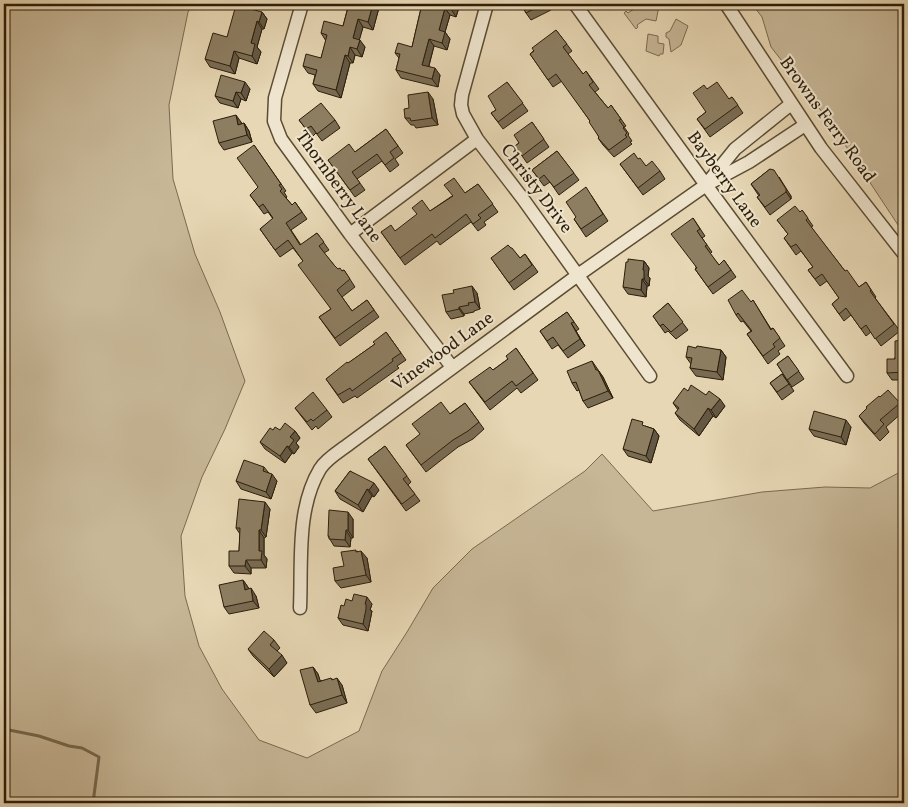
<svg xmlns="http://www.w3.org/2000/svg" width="908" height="807" font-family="Vollkorn,serif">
	<rect width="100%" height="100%" fill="#e7d7b4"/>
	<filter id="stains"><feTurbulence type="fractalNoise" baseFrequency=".004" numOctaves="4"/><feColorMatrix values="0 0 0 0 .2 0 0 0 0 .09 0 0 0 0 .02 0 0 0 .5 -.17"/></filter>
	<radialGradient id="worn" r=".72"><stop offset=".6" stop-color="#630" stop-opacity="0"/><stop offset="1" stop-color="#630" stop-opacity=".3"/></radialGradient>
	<!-- green -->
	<path fill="#c7b797" stroke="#7a6a50" d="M4,4h189l-5,8 -19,93 4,74 22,75 25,58 25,69 -20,48 -23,48 -21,59 4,60 14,50 23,43 37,51 48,18 52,-27 23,-60 25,-39 26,-44 39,-39 113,-78 17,-17 51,57 109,-19 63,-5 45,1 34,-18v333h-900z
		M641,4l18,2 -3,15 -10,-2 -9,6 1,2 -2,2 -12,-16 2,-2 2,2z
		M752,4h152v230l-74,-112 -59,-75 -9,-30z
		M676,19l12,7 -7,19 -10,7 -2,-13 -3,-2v-4l4,-2z
		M648,34l10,2v7l6,1 -1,10h-3l-1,2 -13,-5z"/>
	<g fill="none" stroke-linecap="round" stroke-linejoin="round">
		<!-- stream -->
		<path stroke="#76674d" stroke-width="3" d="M4,729l35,7 30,10 13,2 17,9 -6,46"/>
		<defs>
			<path id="minor" d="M302,4l-27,94 -1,23 7,18 69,95 102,133
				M487,4l-25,91 -1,10 2,9 14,25 46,60 127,177
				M575,4l131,181 141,191
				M726,4l95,144 83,106
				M710,180l25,-31 56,-45
				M350,234l127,-95
				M300,608c2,-46 -4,-99 20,-139 6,-10 20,-18 29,-25l229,-169 128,-90 43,-23 56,-37"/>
		</defs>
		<!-- minor casing -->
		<use href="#minor" stroke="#5b4c34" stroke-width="15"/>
		<!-- minor -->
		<use href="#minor" stroke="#efe5ce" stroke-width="12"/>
	</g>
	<!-- wall -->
	<path fill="#796c54" stroke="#2c1d09" d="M340,4h40l-7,26 -10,-3 -4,13 6,7 -3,10 -7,-2 -2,8h-3l-9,35 -23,-7 -5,-7 2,-9 -7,-2 -5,-7 18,-8 5,-17 -5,-8 22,-7 5,-19 -7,-2z
		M422,4h38l-4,13 -6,-2 -5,17 5,7 -3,11 -13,-4 -5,20 11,9 -2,12 -37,-9 -5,-8 3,-12 -4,-5 17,-6z
		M518,4h29l4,6 -20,10 -5,-7 -4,-8 -3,1z
		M262,12l5,7 -3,10h-2l-5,18 4,5 -4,12 -18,-6 -4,16 -25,-7 -5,-8 22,-22z
		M556,30l16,21 -4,3 15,20 3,-3 13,18 -4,3 13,16 3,-3 15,21 -2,1 5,7 -1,1 4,6 -2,1 2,2 -18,13 -11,-12 -5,-7 1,-1 -9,-16 -28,-40 -9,6 -23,-33z
		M507,82l21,29 -25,18 -12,-16 5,-3z
		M250,89l-4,12 -5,-2 -3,9 -18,-5 -5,-7z
		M707,89l22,10 3,-2 11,16 -33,24 -13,-18 9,-7z
		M433,99l5,26 -22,3 -2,-3h-3l-6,-7 4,-10z
		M299,120h36l5,8 -18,13 -6,-8 -4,4z
		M241,122l1,2 2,-1 5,8 3,11 -28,8 -5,-7z
		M532,122l17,25 -22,16 -12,-17 4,-3z
		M386,129l17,24 -8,6 4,6 -9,7 -8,-11 -25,18 8,11 -10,7 -27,-37 27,-8z
		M254,145l32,46 -2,1 3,5 -1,1 6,7 3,-3 12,17 -16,11 10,15 16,-12 12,17 -5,3 10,12 4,4 4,2 2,-1 11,17 -13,10 10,14 15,-11 12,17 -39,29 -21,-29 12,-8 -28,-48 -10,-13 -13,9 -20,-28 13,-10 -5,-7 -4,2 -14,-19 8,-7z
		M557,151l22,29 -20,15 -9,-13 -6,4 -12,-16z
		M638,159l8,7 14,5 5,8 -22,16 -23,-31z
		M770,169l21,27v3l-21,16 -13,-18 2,-1 -8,-12z
		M478,184l20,28 -14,10 2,3 -8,6 -7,-9 -31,23 -3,-4 -32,24 -24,-33 14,-1 35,-20 22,-15 13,-3z
		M591,195l17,26 -22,16 -12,-18 2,-2z
		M802,210l11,16 -2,1 34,44 14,16 7,-5 10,15 -1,1 25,33 -19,15 -10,-14 -5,4 -15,-21 -7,6 -12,-17 7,-6 -12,-17 -7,5 -12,-16 5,-3 -12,-16 -5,4 -12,-17 4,-4 -11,-14 23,-8z
		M693,218l12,18 -3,2 10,14 -2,2 9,11 5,-5 12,17 -23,17 -18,-25 1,-1z
		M511,248l9,10 5,-4 13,18 -24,18 -23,-32z
		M644,261l5,7 -1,8 2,2 -1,8h-2l-1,11 -18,-3 -5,-7z
		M477,293l3,16 -6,2v1l-10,2v2l-13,3 -5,-7z
		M753,300l18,29 2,-1 12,18 -7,5 2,3 -12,10 -21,-30 4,-3 -8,-10 -2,1 -5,-7z
		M668,303l20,27 -12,9 -8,-8 -3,2 -12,-17z
		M567,312l12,17 -3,2 9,15 -17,12 -10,-13 -6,4 -12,-18z
		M386,332l20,28 -9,6 2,2 -42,30 -2,-2 -12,7 -17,-24 49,-35z
		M904,340v40h-12l-5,-7z
		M516,348l22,32 -17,13 -4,-5 -27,22 -21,-28 24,-12 15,-11z
		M696,348l25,2 5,7 -3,23 -27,-4 -6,-8 1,-4 -5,-7z
		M788,356l16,23 -12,8 -15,-23z
		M592,361l11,16 10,21 -25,10 -5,-7 -4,-11 -2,1 -5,-8z
		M782,374l12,17 -12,9 -12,-17z
		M688,391l18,4 19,11 -9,12 -3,-2 -14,20 -19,-16 -5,-7 3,-3 -5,-7z
		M880,397l20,6 4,5v3l-18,16 3,5 -9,9 -16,-18 -5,-7z
		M465,403l19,26 -11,10 -15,8 -32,25 -20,-27z
		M295,408l32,2 5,7 -14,12 -2,-3 -4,4z
		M645,426l9,3 5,7 -8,27 -23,-7 -5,-7z
		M851,427l-5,18 -32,-9 -5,-7z
		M273,430l22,1 5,7 -4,5 3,4 -5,7 -2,-1 -7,10 -20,-14 -5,-7z
		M385,446l26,36 -3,3 12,16 -14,10 -38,-52z
		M264,467l4,5 9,9 -6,18 -30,-10 -5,-8z
		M350,471l29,19 -5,7 -2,-1 -9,16 -23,-13 -5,-8z
		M270,509l-4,28 -2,1v17l3,4 -1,9h-15v6l-17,-1 -5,-7 10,-15 1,-17 -4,-6z
		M353,519v19h-2l-1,9 -16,-1 -6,-10z
		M357,551l10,7 4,24 -30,6 -6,-7 9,-15z
		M243,580l6,9 7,7 3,12 -30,6 -5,-7z
		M352,601l20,3 -2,6 2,1 -4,20 -25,-6 -5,-7 6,-12z
		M274,640l6,8 -3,3 10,12 -13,14 -21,-21 -5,-7z
		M313,667l5,7 2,7 12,-2 10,6 5,18 -31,10 -6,-8z"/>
	<!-- shaded-wall -->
	<path fill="#635845" stroke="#2c1d09" d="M373,4h7l-7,26 -5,-8z
		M453,4h7l-4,13 -5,-8z
		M445,8l5,7 -5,17 5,7 -3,11 -5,-7 -3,-13z
		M262,12l5,7 -3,10 -5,-7z
		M358,19l5,8 -5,18 -5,-7z
		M257,21l5,8 -5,18 4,5 -4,12 -5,-8 -1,-13z
		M429,39l5,7 -7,26 -5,-7z
		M360,40l5,7 -3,10 -5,-8z
		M350,47l5,8 -2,8 -5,-7z
		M234,51l5,7 -4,16 -5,-8z
		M345,55l5,8 -9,35 -5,-8z
		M435,68l5,7 -2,12 -6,-8z
		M245,82l5,7 -4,12 -5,-8z
		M236,92l5,7 -3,9 -5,-7z
		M428,92l5,7 5,26 -6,-7z
		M236,115l5,7 3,10 -6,-7z
		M244,123l5,8 3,11 -5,-7z
		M779,177l12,19v3l-5,-7z
		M644,261l5,7 -1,8 2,2 -1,8 -5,-7 -1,-9z
		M642,279l5,7 -1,11 -5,-7z
		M472,286l5,7 3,16 -5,-7z
		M459,307l5,7v2l-5,-7z
		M571,323l5,8 9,15 -5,-7z
		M721,350l5,7 -3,23 -6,-8z
		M598,370l5,7 10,21 -5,-7z
		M720,399l5,7 -9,12 -5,-8z
		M708,408l5,8 -14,20 -5,-7z
		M846,420l5,7 -5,18 -5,-8z
		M654,429l5,7 -8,27 -5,-7z
		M295,431l5,7 -4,5 3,4 -5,7 -5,-7 1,-10z
		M287,446l5,7 -7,10 -5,-7z
		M272,474l5,7 -6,18 -5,-7z
		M374,483l5,7 -5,7 -5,-7z
		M367,489l5,7 -9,16 -5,-7z
		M265,502l5,7 -4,28 -5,-7z
		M348,512l5,7v19l-5,-8z
		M259,530l5,8v17l3,4 -1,9 -5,-8 -2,-9z
		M346,530l5,8 -1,9 -5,-7z
		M361,551l6,7 4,24 -5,-7z
		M246,560l5,8v6l-6,-8z
		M243,580l5,7 3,10 -6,-7z
		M251,588l5,8 3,12 -6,-7z
		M367,597l5,7 -2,6 2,1 -4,20 -5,-7 2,-20z
		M282,655l5,8 -13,14 -5,-8z
		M313,667l5,7 5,15 -5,-7z
		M337,678l5,7 5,18 -5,-8z"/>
	<!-- building -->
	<path fill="#8d7e62" stroke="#2c1d09" d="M349,4h24l-5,18 -10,-3 -5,19 7,2 -3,9 -7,-2 -2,9 -3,-1 -9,35 -23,-6 4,-14 -14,-4 3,-12 15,4 6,-23 -6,-2 3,-12 19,5z
		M422,4h31l-2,5 -6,-1 -6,22 6,2 -3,11 -13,-4 -7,26 13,3 -3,11 -36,-9 4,-16 -5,-1 3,-10 14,4z
		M521,4h23l-18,9z
		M236,5l26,7 -3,10 -2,-1 -6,22 4,1 -3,12 -18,-5 -4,15 -25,-7 8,-26 14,4z
		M556,30l11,14 -4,3 20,27 3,-3 7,11 -4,3 19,23 3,-3 10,14 -2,1 5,7 -1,1 4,5 -2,2 2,2 -18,13 -11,-12 1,-1 -10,-15 1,-1 -34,-47 -8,6 -18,-26 4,-3 -2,-3z
		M221,75l24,7 -4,11 -5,-1 -3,9 -18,-5z
		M507,82l16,21 -25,19 -7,-9 5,-3 -8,-14z
		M717,82l12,17 3,-2 6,8 -33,24 -8,-10 9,-7 -13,-19 11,-8 3,4z
		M428,92l4,26 -21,3 -1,-3h-5l-1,-9 5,-1 -1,-13z
		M321,103l14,17 -18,14 -6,-8 -5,3 -7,-9z
		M236,115l2,10 6,-2 3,12 -28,8 -6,-22z
		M532,122l12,17 -22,17 -7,-10 4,-3 -5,-8z
		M386,129l12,17 -8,6 4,6 -9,7 -8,-11 -25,18 8,11 -10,7 -22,-30 21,-16 6,8z
		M254,145l27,39 -2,1 3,4 -2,2 12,14 3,-3 7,10 -16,11 14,22 17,-12 7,9 -5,4 15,19 4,4 2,-1 2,3 2,-1 6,9 -13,11 15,21 15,-11 7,10 -39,28 -16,-21 12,-8 -33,-44 5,-4 -15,-21 -13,10 -15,-21 13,-11 -10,-14 -4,3 -9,-12 8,-8 -21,-29z
		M557,151l17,22 -20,14 -10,-12 -5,4 -7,-9z
		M634,153l4,6 2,-1 6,8 6,-5 8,10 -22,17 -18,-24z
		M770,169l4,1 12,19v3l-21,15 -8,-10 3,-2 -9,-11z
		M454,178l11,15 13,-9 15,20 -15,11 3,3 -8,6 -7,-10 -31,24 -3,-4 -32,24 -19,-26 10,-7 4,6 22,-17 -5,-6 10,-8 8,11 23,-15 -9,-11z
		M586,187l17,27 -22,15 -7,-10 2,-2 -10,-15z
		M795,206l5,6 2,-2 6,8 -2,2 39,51 2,-1 12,17 7,-5 5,8 -1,1 24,33 -19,15 -9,-14 -5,4 -15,-21 -7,6 -7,-10 7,-6 -17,-24 -7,5 -7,-9 5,-3 -17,-23 -5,3 -7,-9 4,-4 -11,-14z
		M693,218l7,11 -3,2 10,14 -2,1 14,19 5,-5 7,10 -23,17 -13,-18 2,-1 -26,-34z
		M508,245l3,3h1l8,10 5,-4 7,11 -23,18 -18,-25z
		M628,259l16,2 -1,9h1v9h-2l-1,11 -18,-3 3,-25h2z
		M472,286l3,16 -7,1 1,2 -10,2v2l-13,3 -4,-17 12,-2 -1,-3z
		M742,290l9,12 2,-2 18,30 2,-2 7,10 -7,6 2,3 -12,9 -16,-22 5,-3 -14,-18 -2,2 -8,-15z
		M668,303l15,19 -12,10 -8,-8 -3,2 -7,-10z
		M567,312l7,10 -3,1 9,16 -17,12 -10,-14 -6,4 -7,-10z
		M386,332l15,21 -9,6 1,2 -41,30 -2,-3 -12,7 -12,-16 21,-17 1,1 27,-19 -2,-2z
		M904,340v32l-17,1v-14h8v-18z
		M688,346l8,2 1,-2 24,4 -4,22 -27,-4 2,-10 -6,-1z
		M516,348l17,25 -17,13 -4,-5 -27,21 -16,-20 21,-15 3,3 15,-11 -2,-3z
		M788,356l11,15 -12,9 -10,-16z
		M592,361l4,9h2l10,21 -25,10 -7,-19 -4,1 -5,-12z
		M782,374l7,10 -12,8 -7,-9z
		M691,385l15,10 3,-4 11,8 -9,11 -3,-2 -14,21 -19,-16 4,-5 -6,-5 11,-15 4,3z
		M888,390l12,13 -20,17 4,4 -9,10 -16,-18 8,-8 -1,-1 13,-11 1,1z
		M313,392l14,18 -14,11 -2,-2 -4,3 -12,-14z
		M441,402l9,12 15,-11 14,19 -11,9 -15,9 -32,25 -15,-20 14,-11 -8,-10z
		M814,411l32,9 -5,17 -32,-8z
		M632,419l11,3 -1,3 12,4 -8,27 -23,-7z
		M285,423l10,8 -5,6 4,3 -5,7 -2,-1 -7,10 -20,-14 10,-14 3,2 2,-3 5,3z
		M385,446l22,30 -4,3 12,15 -13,10 -34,-45z
		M244,460l20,7 -1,4 9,3 -6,18 -30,-11z
		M350,471l24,12 -5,7 -2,-1 -9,16 -23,-14z
		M239,499l26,3 -4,28h-2v21h3l-1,9h-15l-1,6h-16v-15h10l1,-23h-4z
		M329,510l19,2v18h-2l-1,10 -16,-1v-3h-1z
		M356,550v2l5,-1 5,24 -31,6 -2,-13 11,-2 -3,-14z
		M243,580l2,10 6,-2 2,13 -29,6 -5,-22z
		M354,594l13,3 -2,7h1v5l-3,15 -25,-6 3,-13 3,1 2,-7 6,2z
		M264,631l10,9 -4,5 12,10 -13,14 -21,-20z
		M313,667l5,15 13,-4 1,2 5,-2 5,17 -32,10 -10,-35z"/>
	<g text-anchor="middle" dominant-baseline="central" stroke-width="4" stroke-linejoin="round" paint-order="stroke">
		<!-- street labels -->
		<g font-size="18" fill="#2c1d09" stroke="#efe5ce">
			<text transform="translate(827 120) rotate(54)">Browns Ferry Road</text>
			<text transform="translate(724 180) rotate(54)">Bayberry Lane</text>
			<text transform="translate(338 187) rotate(54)">Thornberry Lane</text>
			<text transform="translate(536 189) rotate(53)">Christy Drive</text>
			<text transform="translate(443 352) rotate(-36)">Vinewood Lane</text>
		</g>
	</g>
	<!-- margin -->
	<rect width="908" height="807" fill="none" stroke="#e7d7b4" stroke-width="20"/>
	<rect x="5" y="5" width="898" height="797" fill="none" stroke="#2c1d09" stroke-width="2.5"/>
	<rect x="10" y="10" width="888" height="787" fill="none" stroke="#2c1d09"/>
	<rect width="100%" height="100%" filter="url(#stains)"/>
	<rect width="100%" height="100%" fill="url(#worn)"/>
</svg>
